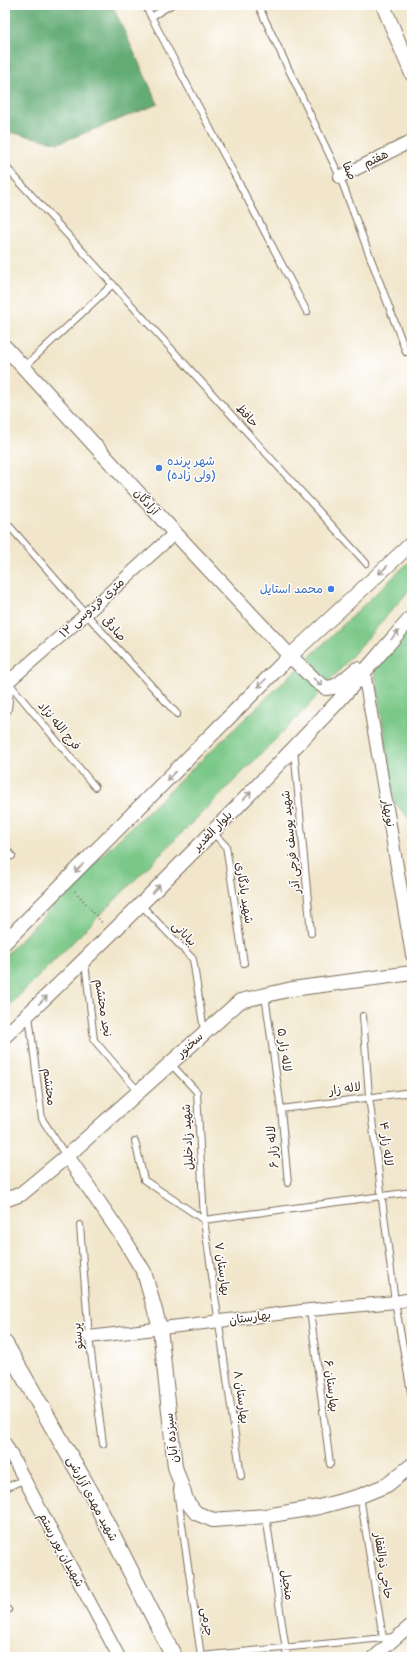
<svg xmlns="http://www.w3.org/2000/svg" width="417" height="1662" font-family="'Balsamiq Sans','Playpen Sans Arabic',sans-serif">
	<rect width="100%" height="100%" fill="#fff"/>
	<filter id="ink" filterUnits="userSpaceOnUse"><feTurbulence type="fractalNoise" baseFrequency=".025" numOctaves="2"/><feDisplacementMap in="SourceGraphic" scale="8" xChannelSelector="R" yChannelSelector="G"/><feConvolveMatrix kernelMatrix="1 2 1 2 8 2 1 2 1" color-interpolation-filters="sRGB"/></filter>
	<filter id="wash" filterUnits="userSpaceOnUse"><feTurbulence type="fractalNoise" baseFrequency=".012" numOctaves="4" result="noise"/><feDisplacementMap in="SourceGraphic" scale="16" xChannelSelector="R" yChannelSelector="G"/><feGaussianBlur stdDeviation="0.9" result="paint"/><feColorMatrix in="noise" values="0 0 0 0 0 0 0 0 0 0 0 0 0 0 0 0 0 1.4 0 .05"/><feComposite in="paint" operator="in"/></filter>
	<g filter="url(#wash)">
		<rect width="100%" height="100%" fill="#f1e6cb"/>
		<!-- green -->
		<path fill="#7ac887" stroke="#5a7952" d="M412,559v28l-109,125 -298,298v-54l94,-98z
			M412,611v211l-17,-19 -24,-154z"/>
		<!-- forest -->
		<path fill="#63ac74" stroke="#4f6b49" d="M5,5h107l46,99 -99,39 -54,-12z"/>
	</g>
	<g filter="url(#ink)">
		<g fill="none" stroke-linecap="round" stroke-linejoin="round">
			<defs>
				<path id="service" d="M145,5l162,307
					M258,5l82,172 66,175
					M151,17l20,-12
					M5,166l361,397
					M24,367l89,-83
					M5,521l81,93 91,100
					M9,683l86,104
					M294,749l17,184
					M212,832l14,14 18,117
					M5,848l7,8
					M141,905l52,54 11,72
					M85,962l9,78 44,51
					M265,995l16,114 7,74
					M29,1015l13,104 24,37
					M363,1016l6,80 26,206 17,96
					M170,1063l27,29 7,128 37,256
					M281,1109l131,-17
					M135,1141l9,39 60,40 208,-28
					M80,1225l9,112 14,107
					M310,1310l20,154
					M5,1488l18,-8
					M177,1490l24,166 193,-19
					M360,1496l23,142
					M266,1516l21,141
					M5,1612l3,-2"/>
				<path id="minor" d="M340,177l72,-36
					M364,672l48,283
					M8,682l78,-68 89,-81
					M5,709l3,-27
					M89,1337l221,-27 85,-8 17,-3
					M5,1443l114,214
					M374,1657l38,-33"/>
				<path id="tertiary" d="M383,5l29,69
					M5,347l170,186 115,123 26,25 10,7 7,-1 6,-3 18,-15
					M5,942l285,-286 122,-113
					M5,1036c112,-106 221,-216 327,-328 28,-30 53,-61 80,-91
					M67,1156l55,80 22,36 16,56 15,139 12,35 9,11 17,7 53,-4 53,-9 41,-11 27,-11 25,-20
					M5,1200l16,-6 46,-38 173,-155 52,-12 120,-16"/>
				<path id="secondary" d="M5,1344l86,149 83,164"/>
			</defs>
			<!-- service casing -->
			<use href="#service" stroke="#7b6c5b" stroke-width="8"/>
			<!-- minor casing -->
			<use href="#minor" stroke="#7b6c5b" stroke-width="14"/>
			<!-- tertiary casing -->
			<use href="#tertiary" stroke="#7b6c5b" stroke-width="16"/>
			<!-- secondary casing -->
			<use href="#secondary" stroke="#7b6c5b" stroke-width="18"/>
			<!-- path -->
			<path stroke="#7b6c5b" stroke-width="2" stroke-dasharray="1 3" stroke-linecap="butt" d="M75,891l28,33"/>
			<!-- service -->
			<use href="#service" stroke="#fff" stroke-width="6"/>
			<!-- minor -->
			<use href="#minor" stroke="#fff" stroke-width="12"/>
			<!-- tertiary -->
			<use href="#tertiary" stroke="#fff" stroke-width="14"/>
			<!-- secondary -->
			<use href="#secondary" stroke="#fff" stroke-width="16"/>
		</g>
		<!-- one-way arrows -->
		<defs><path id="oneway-shaft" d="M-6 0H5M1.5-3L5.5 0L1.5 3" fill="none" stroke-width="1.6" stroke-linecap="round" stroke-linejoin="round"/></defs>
		<g stroke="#a79f9a">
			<use href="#oneway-shaft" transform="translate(383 570) rotate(137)"/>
			<use href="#oneway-shaft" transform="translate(395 635) rotate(-48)"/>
			<use href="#oneway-shaft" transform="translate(318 682) rotate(38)"/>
			<use href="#oneway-shaft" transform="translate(262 683) rotate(135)"/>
			<use href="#oneway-shaft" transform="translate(171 776) rotate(135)"/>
			<use href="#oneway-shaft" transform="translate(247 796) rotate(-46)"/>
			<use href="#oneway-shaft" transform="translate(79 868) rotate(135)"/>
			<use href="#oneway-shaft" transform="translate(156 889) rotate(-46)"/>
			<use href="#oneway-shaft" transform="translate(43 1000) rotate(-44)"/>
		</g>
	</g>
	<!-- markers -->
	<g fill="#3f7fe0" stroke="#fff" stroke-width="1.5">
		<circle cx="159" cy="468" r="4"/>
		<circle cx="331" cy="589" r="4"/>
	</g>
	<g text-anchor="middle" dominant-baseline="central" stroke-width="3" stroke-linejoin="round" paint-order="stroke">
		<!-- street labels -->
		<g font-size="12" fill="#3b2a1e" stroke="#fff">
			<text transform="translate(376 159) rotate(-26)">هفتم</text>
			<text transform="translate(349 171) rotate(67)">صفا</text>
			<text transform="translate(247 416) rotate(48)">حافظ</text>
			<text transform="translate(146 502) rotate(48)">آزادگان</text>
			<text transform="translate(92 608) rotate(-42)">۱۲ متری فردوسی</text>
			<text transform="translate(114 629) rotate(48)">صادقی</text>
			<text transform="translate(59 726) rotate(50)">فرج الله نژاد</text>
			<text transform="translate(388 813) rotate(80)">نوبهار</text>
			<text transform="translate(213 831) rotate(-46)">بلوار الغدیر</text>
			<text transform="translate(291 842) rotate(-96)">شهید یوسف فرجی آذر</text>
			<text transform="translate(244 893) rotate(81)">شهید یادگاری</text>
			<text transform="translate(184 934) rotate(46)">بیابانی</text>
			<text transform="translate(103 1008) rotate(81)">نجد محتشم</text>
			<text transform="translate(190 1045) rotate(-42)">سخنور</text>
			<text transform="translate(284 1050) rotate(82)">لاله زار ۵</text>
			<text transform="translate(49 1087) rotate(83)">محتشم</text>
			<text transform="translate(345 1089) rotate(-8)">لاله زار</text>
			<text transform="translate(188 1137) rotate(-93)">شهید زادخلیل</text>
			<text transform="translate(386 1144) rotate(83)">لاله زار ۴</text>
			<text transform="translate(273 1147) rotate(-95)">لاله زار ۶</text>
			<text transform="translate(222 1269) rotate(82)">بهارستان ۷</text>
			<text transform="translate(250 1318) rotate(-8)">بهارستان</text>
			<text transform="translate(78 1336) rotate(-96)">پرستو</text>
			<text transform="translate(331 1386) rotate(83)">بهارستان ۶</text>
			<text transform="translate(241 1397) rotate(82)">بهارستان ۸</text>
			<text transform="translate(172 1438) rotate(-97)">سیزده آبان</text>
			<text transform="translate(92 1499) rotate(62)">شهید مهدی آزارشی</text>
			<text transform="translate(61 1550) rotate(62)">شهیدان پور رستم</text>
			<text transform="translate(383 1566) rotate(81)">حاجی ذوالفقار</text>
			<text transform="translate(287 1585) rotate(82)">منجیل</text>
			<text transform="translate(207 1622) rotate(82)">چرمی</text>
		</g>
		<!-- shop labels -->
		<g font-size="12" fill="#366cbe" stroke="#fff" text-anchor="start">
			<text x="167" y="461">شهر پرنده<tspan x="167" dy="14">(ولی زاده)</tspan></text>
			<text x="323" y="589" text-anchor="end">محمد استایل</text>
		</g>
	</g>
	<!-- margin -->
	<rect width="417" height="1662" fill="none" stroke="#fff" stroke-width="20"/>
</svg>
